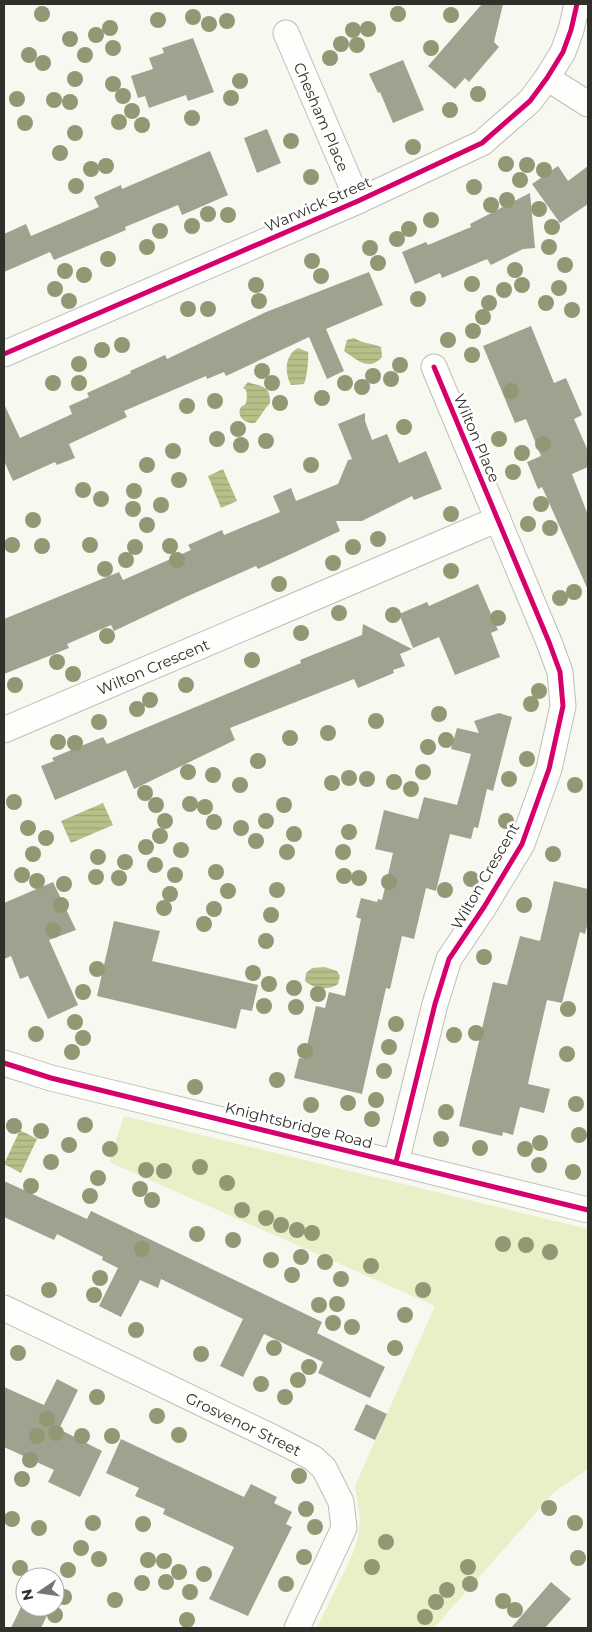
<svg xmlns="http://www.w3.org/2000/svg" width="592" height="1632" font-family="Montserrat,sans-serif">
	<defs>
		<pattern id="water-rules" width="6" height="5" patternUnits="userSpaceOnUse" patternTransform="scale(1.25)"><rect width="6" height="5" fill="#b8bf88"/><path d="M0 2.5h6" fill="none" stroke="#9ea476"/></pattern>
	</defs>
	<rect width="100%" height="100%" fill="#f7f8f0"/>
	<!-- park -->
	<path fill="#e9f0c7" d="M124,1116l464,113v240l-33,22 -121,137h-117l36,-75 5,-17 2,-17 -5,-33 80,-180 -326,-144z"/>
	<!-- water -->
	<path fill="url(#water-rules)" d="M354,338c10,6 18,5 27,9l1,10c-13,15 -25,3 -38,-6l3,-11z
		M298,348l10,4c1,6 -1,25 -4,32l-13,1c-7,-13 -6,-30 7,-37z
		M248,382c11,5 23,2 22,21 -6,6 -9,13 -15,20 -8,1 -18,-5 -15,-14 3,-6 3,-1 6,-6 1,-4 1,-9 0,-13l-3,-2z
		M223,469l14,32 -16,7 -13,-32z
		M103,803l10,22 -42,18 -10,-22z
		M325,967l12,4 3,5 -2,8c-10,7 -24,5 -33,-3l1,-8 6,-5z
		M20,1130l17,9 -16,34 -17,-9z"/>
	<!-- building -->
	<path fill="#a0a290" d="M482,4h21l-9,38 5,5 -30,35 -4,-4 -10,11 -27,-23z
		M193,38l21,54 -26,9 -2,-6 -37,13 -4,-12 -7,2 -7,-22 22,-7 -4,-11 15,-5 -2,-5z
		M403,60l21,50 -31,13 -13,-31 -2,1 -9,-19z
		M267,129l14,34 -24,10 -13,-35z
		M210,151l18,44 -46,20 -4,-10 -53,22 1,3 -72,30 -4,-8 -46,20v-38l22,-10 5,12 68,-29 -5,-10 27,-12 1,4z
		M558,166l10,15 20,-15v38l-28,19 -28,-39z
		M530,193l5,55 -12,1 -32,16 -4,-6 -45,19 -2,-5 -25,11 -13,-32 24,-10 2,3 43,-18 -1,-3z
		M369,272l14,33 -57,24 18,42 -17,8 -18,-42 -83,39 -2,-4 -17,7 -1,-3 -82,35 3,6 -58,27 6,14 -18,7 -2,-3 -42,19 -9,-20v-57l16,34 52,-24 -3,-8 20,-9 -2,-4 44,-20 -1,-2 35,-16 2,4 99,-47z
		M531,326l23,57 12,-5 16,37 -8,4 14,32v16l-16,7 16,41v75l-46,-103 -4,2 -11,-27 14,-6 -15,-37 -11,4 -32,-77z
		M365,413v8l7,19 15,-6 12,29 27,-12 16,38 -28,11 -2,-4 -50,25h-26l4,10 -49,23 -33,15 -2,-3 -68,30 -74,35 -3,-6 -44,19 2,4 -65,26v-55l115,-47 4,8 68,-30 -3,-5 34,-15 2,5 56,-23 -7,-16 18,-8 5,13 42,-17 10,-24 4,-1 -14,-35z
		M478,584l20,46 -7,3 9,24 -45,18 -16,-38 -26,11 -14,-34 28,-12 2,4z
		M363,624l49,25 -12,5 5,12 -12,4 1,3 -36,15 -4,-9 -124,49 5,12 -101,49 -8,-19 -71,30 -14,-34 13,-5 -2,-3 51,-21 4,7 194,-81 -1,-3 62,-25z
		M499,713l13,4 -19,74 -6,-2 -9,39 -4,-1 -3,12 -21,-5 -14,57 -10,-3 -12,51 -12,-3 -12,53 -4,-1 -24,106 -68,-16 5,-20 5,1 12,-53 9,2 4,-16 16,4 16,-77 -5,-2 5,-19 16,4 1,-3 4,1 11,-47 -18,-4 9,-39 34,9 6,-22 33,8 14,-51 -20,-5 6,-21 22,5 -5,-12z
		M554,881l34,8v33l-3,12 -5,-2 -18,71 -15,-3 -13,56 -6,28 22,5 -6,24 -24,-6 -7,28 -10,-3 -1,4 -43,-10 34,-144 14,3 13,-49 20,5z
		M53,882l23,48 -27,10 29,65 -30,14 -20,-43 -8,3 -9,-23 -7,3v-56z
		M114,921l46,10 -8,30 106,24 -6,26 -11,-2 -5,20 -139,-33z
		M4,1181l83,38 4,-8 231,111 -5,11 68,34 -15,31 -52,-25 5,-11 -59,-28 -21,43 -23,-11 23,-47 -82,-40 -3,9 -18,-8 -19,37 -22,-11 19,-38 -16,-8 1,-3 -46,-23 -3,6 -50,-23z
		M57,1379l21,11 -19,39 43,22 -22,46 -32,-15 6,-12 -50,-23v-60l40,18z
		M366,1404l21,10 -12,26 -21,-10z
		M121,1439l123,58 7,-13 26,13 -3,6 18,9 -6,12 6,3 -44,89 -39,-17 25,-52 -71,-33 2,-5 -30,-13 4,-8 -33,-15z
		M551,1582l20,17 -26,29h-34z
		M21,1607h30l-10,21h-30z"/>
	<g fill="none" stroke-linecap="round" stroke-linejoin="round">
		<defs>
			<g id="minor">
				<path id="s1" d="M286,33l72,168"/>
				<path d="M547,78l41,26"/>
				<path d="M4,354l354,-153 124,-58 48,-42 17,-23 16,-26 8,-22 6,-26"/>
				<path id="s2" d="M4,730l494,-211"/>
				<path d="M4,1063l47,15 537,132"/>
				<path d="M396,1162l39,-158 14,-45 35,-52 38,-63 27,-75 14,-63 -3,-34 -11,-30 -115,-275"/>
				<path id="s3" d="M4,1308l276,133 33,17 11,10 17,34 3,26 -47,100"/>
			</g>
		</defs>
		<!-- minor casing -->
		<use href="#minor" stroke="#bdbeb8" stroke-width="27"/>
		<!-- minor -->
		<use href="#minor" stroke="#fefefd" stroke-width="25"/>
		<defs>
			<path id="cycleway" d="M4,354l354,-153 124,-58 48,-42 17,-23 16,-26 8,-22 6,-26
				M4,1063l47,15 537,132
				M396,1162l39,-158 14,-45 35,-52 38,-63 27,-75 14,-63 -3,-34 -11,-30 -115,-275"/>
		</defs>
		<!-- cycleway casing -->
		<use href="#cycleway" stroke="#fff" stroke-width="8"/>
		<!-- cycleway -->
		<use href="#cycleway" stroke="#d6006c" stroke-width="5"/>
	</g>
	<!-- trees -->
	<g fill="#939774">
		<circle cx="42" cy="14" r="8"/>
		<circle cx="398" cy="14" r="8"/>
		<circle cx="451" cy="15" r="8"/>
		<circle cx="193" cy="17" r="8"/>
		<circle cx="158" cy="20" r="8"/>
		<circle cx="227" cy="21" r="8"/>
		<circle cx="209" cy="24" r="8"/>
		<circle cx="110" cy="28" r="8"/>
		<circle cx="368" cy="29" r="8"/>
		<circle cx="353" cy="30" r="8"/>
		<circle cx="96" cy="35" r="8"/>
		<circle cx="70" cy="39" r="8"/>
		<circle cx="341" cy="44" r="8"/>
		<circle cx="357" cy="45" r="8"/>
		<circle cx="113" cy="48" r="8"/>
		<circle cx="431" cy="48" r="8"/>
		<circle cx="29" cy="55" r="8"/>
		<circle cx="85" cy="55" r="8"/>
		<circle cx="330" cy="58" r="8"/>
		<circle cx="43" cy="63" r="8"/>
		<circle cx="75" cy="79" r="8"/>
		<circle cx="240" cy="81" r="8"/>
		<circle cx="113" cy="84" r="8"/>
		<circle cx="478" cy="94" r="8"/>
		<circle cx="123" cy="96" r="8"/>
		<circle cx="231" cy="98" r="8"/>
		<circle cx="17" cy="99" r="8"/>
		<circle cx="54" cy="100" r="8"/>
		<circle cx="70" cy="102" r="8"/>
		<circle cx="450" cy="110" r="8"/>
		<circle cx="132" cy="111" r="8"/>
		<circle cx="192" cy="118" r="8"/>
		<circle cx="119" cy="122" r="8"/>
		<circle cx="25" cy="123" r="8"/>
		<circle cx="142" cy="125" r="8"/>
		<circle cx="75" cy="133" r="8"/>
		<circle cx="291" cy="141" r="8"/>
		<circle cx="413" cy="147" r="8"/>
		<circle cx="60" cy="153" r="8"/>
		<circle cx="506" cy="164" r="8"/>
		<circle cx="527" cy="165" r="8"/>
		<circle cx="106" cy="166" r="8"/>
		<circle cx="91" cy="169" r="8"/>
		<circle cx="544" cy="170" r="8"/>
		<circle cx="311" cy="177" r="8"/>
		<circle cx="520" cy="180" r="8"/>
		<circle cx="76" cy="186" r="8"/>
		<circle cx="474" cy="187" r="8"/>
		<circle cx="507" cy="200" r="8"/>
		<circle cx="491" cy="205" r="8"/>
		<circle cx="539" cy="209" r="8"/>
		<circle cx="208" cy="214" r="8"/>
		<circle cx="228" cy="215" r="8"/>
		<circle cx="431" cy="220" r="8"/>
		<circle cx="192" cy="226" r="8"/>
		<circle cx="552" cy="227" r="8"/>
		<circle cx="409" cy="229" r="8"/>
		<circle cx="160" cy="231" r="8"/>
		<circle cx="397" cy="239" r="8"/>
		<circle cx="147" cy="247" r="8"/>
		<circle cx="549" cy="247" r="8"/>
		<circle cx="370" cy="248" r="8"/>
		<circle cx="108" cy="259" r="8"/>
		<circle cx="312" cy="261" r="8"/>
		<circle cx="378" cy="263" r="8"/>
		<circle cx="565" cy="265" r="8"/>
		<circle cx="515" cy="270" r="8"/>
		<circle cx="65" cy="271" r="8"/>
		<circle cx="84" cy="275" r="8"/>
		<circle cx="321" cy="276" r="8"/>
		<circle cx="472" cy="284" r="8"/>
		<circle cx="256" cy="285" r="8"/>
		<circle cx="522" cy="285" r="8"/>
		<circle cx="559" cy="288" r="8"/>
		<circle cx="55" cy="289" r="8"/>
		<circle cx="504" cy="290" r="8"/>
		<circle cx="418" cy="299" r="8"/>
		<circle cx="69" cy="301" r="8"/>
		<circle cx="259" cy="301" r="8"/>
		<circle cx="489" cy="303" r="8"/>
		<circle cx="546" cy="303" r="8"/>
		<circle cx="188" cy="309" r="8"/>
		<circle cx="208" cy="309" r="8"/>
		<circle cx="572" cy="310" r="8"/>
		<circle cx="483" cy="317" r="8"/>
		<circle cx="473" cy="331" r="8"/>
		<circle cx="448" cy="340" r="8"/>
		<circle cx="122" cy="345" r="8"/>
		<circle cx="102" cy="350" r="8"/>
		<circle cx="472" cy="355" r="8"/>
		<circle cx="79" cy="364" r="8"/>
		<circle cx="400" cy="365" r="8"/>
		<circle cx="262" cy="371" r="8"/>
		<circle cx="373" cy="376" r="8"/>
		<circle cx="391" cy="379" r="8"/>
		<circle cx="53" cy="383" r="8"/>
		<circle cx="79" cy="383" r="8"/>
		<circle cx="272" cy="383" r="8"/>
		<circle cx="345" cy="383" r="8"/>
		<circle cx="362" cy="387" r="8"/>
		<circle cx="511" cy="391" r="8"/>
		<circle cx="322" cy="398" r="8"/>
		<circle cx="215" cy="401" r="8"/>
		<circle cx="280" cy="403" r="8"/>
		<circle cx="187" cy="406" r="8"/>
		<circle cx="404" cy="427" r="8"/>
		<circle cx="238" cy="429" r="8"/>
		<circle cx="217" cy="439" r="8"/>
		<circle cx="499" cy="439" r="8"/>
		<circle cx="266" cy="441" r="8"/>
		<circle cx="543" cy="444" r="8"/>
		<circle cx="241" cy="445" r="8"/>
		<circle cx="173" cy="451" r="8"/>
		<circle cx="522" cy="453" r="8"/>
		<circle cx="147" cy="465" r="8"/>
		<circle cx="311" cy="465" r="8"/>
		<circle cx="513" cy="472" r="8"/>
		<circle cx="179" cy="480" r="8"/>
		<circle cx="83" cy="490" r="8"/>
		<circle cx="134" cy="491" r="8"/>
		<circle cx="101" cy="499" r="8"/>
		<circle cx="541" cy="504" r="8"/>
		<circle cx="161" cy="505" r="8"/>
		<circle cx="133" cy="509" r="8"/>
		<circle cx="451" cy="514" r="8"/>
		<circle cx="33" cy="520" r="8"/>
		<circle cx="528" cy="524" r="8"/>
		<circle cx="147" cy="525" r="8"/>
		<circle cx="550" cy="528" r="8"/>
		<circle cx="378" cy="539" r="8"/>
		<circle cx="12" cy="545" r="8"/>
		<circle cx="90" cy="545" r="8"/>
		<circle cx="42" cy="546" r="8"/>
		<circle cx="170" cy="546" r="8"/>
		<circle cx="135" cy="547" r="8"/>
		<circle cx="353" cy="547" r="8"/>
		<circle cx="126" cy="560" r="8"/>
		<circle cx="177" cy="560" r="8"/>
		<circle cx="333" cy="563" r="8"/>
		<circle cx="105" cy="569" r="8"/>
		<circle cx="451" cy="571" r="8"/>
		<circle cx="279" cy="584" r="8"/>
		<circle cx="574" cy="592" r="8"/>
		<circle cx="560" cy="598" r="8"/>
		<circle cx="339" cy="613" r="8"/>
		<circle cx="393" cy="615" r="8"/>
		<circle cx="498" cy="618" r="8"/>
		<circle cx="301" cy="633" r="8"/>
		<circle cx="107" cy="636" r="8"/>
		<circle cx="252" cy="660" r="8"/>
		<circle cx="57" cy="662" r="8"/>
		<circle cx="73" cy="674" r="8"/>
		<circle cx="15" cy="685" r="8"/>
		<circle cx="186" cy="685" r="8"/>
		<circle cx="539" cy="691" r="8"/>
		<circle cx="150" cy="700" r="8"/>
		<circle cx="531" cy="704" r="8"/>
		<circle cx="137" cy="709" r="8"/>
		<circle cx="439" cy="714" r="8"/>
		<circle cx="376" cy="721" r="8"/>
		<circle cx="99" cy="722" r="8"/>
		<circle cx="328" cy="733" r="8"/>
		<circle cx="290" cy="738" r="8"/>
		<circle cx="446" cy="740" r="8"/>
		<circle cx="58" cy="742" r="8"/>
		<circle cx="75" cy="743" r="8"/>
		<circle cx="428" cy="747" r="8"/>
		<circle cx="527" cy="759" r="8"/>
		<circle cx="258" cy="761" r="8"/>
		<circle cx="188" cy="772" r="8"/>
		<circle cx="423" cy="772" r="8"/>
		<circle cx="213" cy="775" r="8"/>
		<circle cx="349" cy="778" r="8"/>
		<circle cx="367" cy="779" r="8"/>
		<circle cx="509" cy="779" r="8"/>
		<circle cx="394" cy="782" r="8"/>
		<circle cx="332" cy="783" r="8"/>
		<circle cx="240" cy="785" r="8"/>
		<circle cx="575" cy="785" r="8"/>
		<circle cx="411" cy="789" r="8"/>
		<circle cx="145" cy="793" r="8"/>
		<circle cx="14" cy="802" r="8"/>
		<circle cx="190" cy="804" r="8"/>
		<circle cx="156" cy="805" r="8"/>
		<circle cx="284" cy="805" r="8"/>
		<circle cx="205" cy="807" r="8"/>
		<circle cx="165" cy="821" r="8"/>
		<circle cx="266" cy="821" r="8"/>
		<circle cx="506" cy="821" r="8"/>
		<circle cx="214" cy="822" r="8"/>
		<circle cx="28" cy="828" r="8"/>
		<circle cx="241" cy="828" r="8"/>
		<circle cx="349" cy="832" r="8"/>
		<circle cx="294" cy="834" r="8"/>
		<circle cx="160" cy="836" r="8"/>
		<circle cx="46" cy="838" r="8"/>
		<circle cx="256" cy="841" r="8"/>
		<circle cx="146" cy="847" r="8"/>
		<circle cx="181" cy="850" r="8"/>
		<circle cx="287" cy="852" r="8"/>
		<circle cx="343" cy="852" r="8"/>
		<circle cx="33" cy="854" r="8"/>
		<circle cx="553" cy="854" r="8"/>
		<circle cx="98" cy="857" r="8"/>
		<circle cx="125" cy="862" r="8"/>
		<circle cx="155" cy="865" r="8"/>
		<circle cx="216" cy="872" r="8"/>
		<circle cx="22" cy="875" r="8"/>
		<circle cx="175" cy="875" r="8"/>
		<circle cx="344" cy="876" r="8"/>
		<circle cx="96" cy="877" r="8"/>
		<circle cx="119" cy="878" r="8"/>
		<circle cx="359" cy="878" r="8"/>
		<circle cx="471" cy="879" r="8"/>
		<circle cx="37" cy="881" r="8"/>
		<circle cx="389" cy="882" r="8"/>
		<circle cx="64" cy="884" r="8"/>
		<circle cx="277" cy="890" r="8"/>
		<circle cx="445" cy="890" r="8"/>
		<circle cx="228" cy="891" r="8"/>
		<circle cx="170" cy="894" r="8"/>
		<circle cx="61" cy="905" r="8"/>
		<circle cx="524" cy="905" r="8"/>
		<circle cx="164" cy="908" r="8"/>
		<circle cx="214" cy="909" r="8"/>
		<circle cx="271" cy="915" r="8"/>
		<circle cx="204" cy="924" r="8"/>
		<circle cx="53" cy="930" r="8"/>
		<circle cx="266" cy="941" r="8"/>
		<circle cx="484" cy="957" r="8"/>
		<circle cx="97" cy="969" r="8"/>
		<circle cx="253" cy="973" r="8"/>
		<circle cx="269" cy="984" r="8"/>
		<circle cx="294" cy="988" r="8"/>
		<circle cx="83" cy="992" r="8"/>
		<circle cx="318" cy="994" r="8"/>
		<circle cx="264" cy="1006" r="8"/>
		<circle cx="296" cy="1007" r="8"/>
		<circle cx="568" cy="1009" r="8"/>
		<circle cx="75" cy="1022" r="8"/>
		<circle cx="396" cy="1024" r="8"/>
		<circle cx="476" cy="1033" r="8"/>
		<circle cx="36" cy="1034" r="8"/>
		<circle cx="454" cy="1035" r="8"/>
		<circle cx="83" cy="1038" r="8"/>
		<circle cx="389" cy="1047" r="8"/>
		<circle cx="305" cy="1051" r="8"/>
		<circle cx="72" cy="1052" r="8"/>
		<circle cx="567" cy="1054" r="8"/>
		<circle cx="384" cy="1071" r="8"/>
		<circle cx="277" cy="1080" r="8"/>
		<circle cx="195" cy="1087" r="8"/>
		<circle cx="376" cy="1100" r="8"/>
		<circle cx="348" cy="1103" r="8"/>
		<circle cx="576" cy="1104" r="8"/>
		<circle cx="311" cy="1105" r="8"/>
		<circle cx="446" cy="1112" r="8"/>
		<circle cx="372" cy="1119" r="8"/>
		<circle cx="85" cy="1125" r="8"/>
		<circle cx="14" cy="1126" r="8"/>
		<circle cx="41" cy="1131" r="8"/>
		<circle cx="579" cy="1135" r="8"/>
		<circle cx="441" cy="1139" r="8"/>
		<circle cx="540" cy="1143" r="8"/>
		<circle cx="69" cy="1145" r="8"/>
		<circle cx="480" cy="1148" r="8"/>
		<circle cx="110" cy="1149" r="8"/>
		<circle cx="525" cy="1149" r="8"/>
		<circle cx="51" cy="1162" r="8"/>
		<circle cx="539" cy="1165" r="8"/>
		<circle cx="200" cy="1167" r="8"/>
		<circle cx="146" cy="1170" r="8"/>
		<circle cx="164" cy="1171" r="8"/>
		<circle cx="573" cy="1172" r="8"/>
		<circle cx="98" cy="1178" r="8"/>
		<circle cx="227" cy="1183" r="8"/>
		<circle cx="31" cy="1186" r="8"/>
		<circle cx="140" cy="1189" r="8"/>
		<circle cx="90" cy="1196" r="8"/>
		<circle cx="152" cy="1200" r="8"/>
		<circle cx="242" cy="1210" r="8"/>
		<circle cx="266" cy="1218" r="8"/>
		<circle cx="281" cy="1225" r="8"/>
		<circle cx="297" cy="1230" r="8"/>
		<circle cx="312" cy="1233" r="8"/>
		<circle cx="197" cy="1234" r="8"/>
		<circle cx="233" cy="1240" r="8"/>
		<circle cx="503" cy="1244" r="8"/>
		<circle cx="526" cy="1245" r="8"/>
		<circle cx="142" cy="1249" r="8"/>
		<circle cx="550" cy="1252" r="8"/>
		<circle cx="301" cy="1257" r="8"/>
		<circle cx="271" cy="1260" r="8"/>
		<circle cx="325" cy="1262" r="8"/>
		<circle cx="371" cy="1266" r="8"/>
		<circle cx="292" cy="1275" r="8"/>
		<circle cx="100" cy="1278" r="8"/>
		<circle cx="341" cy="1279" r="8"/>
		<circle cx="49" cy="1290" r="8"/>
		<circle cx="423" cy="1290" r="8"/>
		<circle cx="94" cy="1295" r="8"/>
		<circle cx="337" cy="1304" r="8"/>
		<circle cx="319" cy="1305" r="8"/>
		<circle cx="405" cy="1315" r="8"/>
		<circle cx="333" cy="1323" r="8"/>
		<circle cx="352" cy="1327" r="8"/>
		<circle cx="136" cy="1330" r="8"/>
		<circle cx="274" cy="1348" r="8"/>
		<circle cx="395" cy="1348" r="8"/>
		<circle cx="18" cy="1353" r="8"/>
		<circle cx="201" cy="1354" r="8"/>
		<circle cx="309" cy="1367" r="8"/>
		<circle cx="298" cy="1380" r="8"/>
		<circle cx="261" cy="1384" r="8"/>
		<circle cx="97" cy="1397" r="8"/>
		<circle cx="285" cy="1397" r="8"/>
		<circle cx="157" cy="1416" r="8"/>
		<circle cx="47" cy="1419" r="8"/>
		<circle cx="56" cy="1433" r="8"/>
		<circle cx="179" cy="1435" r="8"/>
		<circle cx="37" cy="1436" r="8"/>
		<circle cx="82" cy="1436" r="8"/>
		<circle cx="112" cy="1436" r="8"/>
		<circle cx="30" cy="1460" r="8"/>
		<circle cx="299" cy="1476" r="8"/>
		<circle cx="22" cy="1479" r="8"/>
		<circle cx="549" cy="1508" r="8"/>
		<circle cx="306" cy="1509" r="8"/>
		<circle cx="12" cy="1519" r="8"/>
		<circle cx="93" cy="1523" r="8"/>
		<circle cx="575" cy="1523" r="8"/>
		<circle cx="143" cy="1524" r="8"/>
		<circle cx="315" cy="1527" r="8"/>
		<circle cx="39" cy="1528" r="8"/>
		<circle cx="386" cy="1542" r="8"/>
		<circle cx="81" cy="1548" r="8"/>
		<circle cx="304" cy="1557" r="8"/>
		<circle cx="578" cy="1558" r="8"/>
		<circle cx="99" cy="1559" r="8"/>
		<circle cx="148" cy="1560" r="8"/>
		<circle cx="164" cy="1561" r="8"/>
		<circle cx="372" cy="1567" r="8"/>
		<circle cx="468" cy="1567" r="8"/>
		<circle cx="20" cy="1568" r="8"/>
		<circle cx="68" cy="1570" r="8"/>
		<circle cx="179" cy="1572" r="8"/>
		<circle cx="204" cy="1574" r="8"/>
		<circle cx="166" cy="1582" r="8"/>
		<circle cx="142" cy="1583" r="8"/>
		<circle cx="286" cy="1584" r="8"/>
		<circle cx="470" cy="1584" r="8"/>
		<circle cx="447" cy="1590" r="8"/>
		<circle cx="190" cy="1592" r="8"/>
		<circle cx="64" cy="1597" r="8"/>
		<circle cx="115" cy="1600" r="8"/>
		<circle cx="503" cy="1601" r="8"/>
		<circle cx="436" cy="1602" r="8"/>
		<circle cx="515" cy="1610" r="8"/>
		<circle cx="55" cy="1615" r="8"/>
		<circle cx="425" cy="1617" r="8"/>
		<circle cx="187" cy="1620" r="8"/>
	</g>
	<g text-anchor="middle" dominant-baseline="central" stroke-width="5" stroke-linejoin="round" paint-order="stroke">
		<!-- street labels -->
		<g font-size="15" fill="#2f302a" stroke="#fff">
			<text stroke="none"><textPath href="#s1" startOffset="91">Chesham Place</textPath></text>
			<text transform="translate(318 204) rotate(-24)">Warwick Street</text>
			<text transform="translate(477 438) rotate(67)">Wilton Place</text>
			<text stroke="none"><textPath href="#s2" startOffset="162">Wilton Crescent</textPath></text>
			<text transform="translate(485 876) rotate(-60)">Wilton Crescent</text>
			<text transform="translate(299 1125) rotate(14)">Knightsbridge Road</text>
			<text stroke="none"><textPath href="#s3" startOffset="266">Grosvenor Street</textPath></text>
		</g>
	</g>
	<!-- border -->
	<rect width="592" height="1632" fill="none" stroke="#2f302a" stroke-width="10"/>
	<!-- north arrow -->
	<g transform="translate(40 1592) rotate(257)"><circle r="24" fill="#ffffff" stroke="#acacaa"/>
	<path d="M0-4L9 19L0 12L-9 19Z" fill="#75766f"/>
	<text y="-8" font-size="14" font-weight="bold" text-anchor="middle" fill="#2f302a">N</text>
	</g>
</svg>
